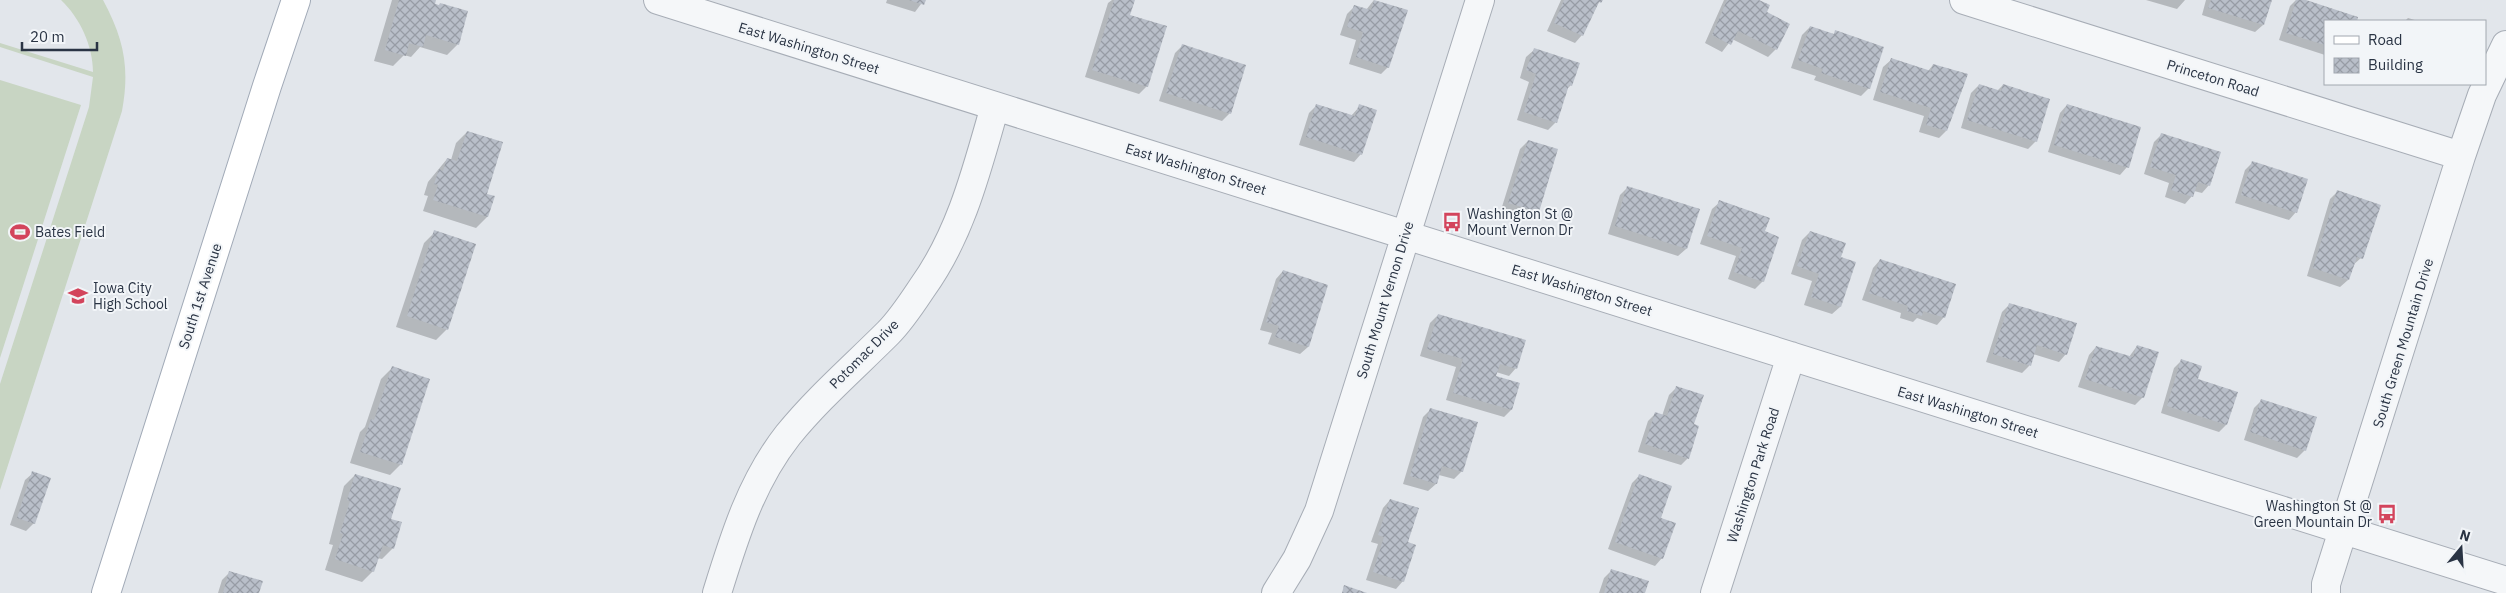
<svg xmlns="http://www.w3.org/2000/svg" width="2506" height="593" font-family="'IBM Plex Sans',sans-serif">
	<defs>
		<pattern id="building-cross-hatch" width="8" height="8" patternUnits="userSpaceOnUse" patternTransform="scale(1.25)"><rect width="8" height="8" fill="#b9bfc9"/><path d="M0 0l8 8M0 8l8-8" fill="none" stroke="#979ca5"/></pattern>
	</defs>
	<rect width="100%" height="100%" fill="#e2e6eb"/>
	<!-- grass -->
	<path fill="#c8d5c3" d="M61,0h42c21,39 27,68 19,111l-122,379v-106l89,-277 4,-30 -93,-30v-4l93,29c0,-26 -13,-54 -32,-72z
		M0,80l81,25 -81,253z"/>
	<!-- shadow -->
	<path fill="#0003" d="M392,0h43l-2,5 5,1 20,38 -11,11 -27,-8 -9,10 -7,-2 -11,11 -19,-5z
		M887,0h37l-9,12 -29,-9z
		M1112,0h18l-1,16 36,11 -19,60 -7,7 -54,-17 23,-74z
		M1374,0l14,67 -7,7 -32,-10 7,-24 -16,-5 7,-21 8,-8 11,4z
		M1561,0h39l-18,35 -7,8 -28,-12z
		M1724,0h33l8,13 11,36 -8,8 -36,-18 -10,13 -17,-9z
		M2146,0h39l-8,9z
		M2206,0h65l-8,25 -8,7 -53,-17z
		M2296,0l60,17 -1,4h-30v34l-46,-15 11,-34z
		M2408,18l10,3h-13z
		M1810,27l23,8 3,-3 33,56 -8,8 -47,-16 2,-4 -25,-8 11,-33z
		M1182,46l48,67 -8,8 -63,-20 16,-48z
		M1534,50l37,35 -5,5 -10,32 -8,8 -31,-10 12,-38 -9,-4 6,-21z
		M1891,60l37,11 5,-6 13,66 -7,7 -20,-6 5,-16 -51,-16 10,-33z
		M1979,85l18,6 6,-6 33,56 -8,8 -67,-21 10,-35z
		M1317,105l34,11 9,-10 1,48 -7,8 -55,-17 10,-32z
		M2067,105l60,62 -7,8 -72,-23 12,-39z
		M467,132l18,63 8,2 -6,20 -11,11 -53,-17 5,-15 -4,-1 4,-13 19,-23 4,1 5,-17z
		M2161,135l48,50 -7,8 -8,-2 -2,5 -7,8 -20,-7 4,-14 -25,-9 10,-32z
		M1528,141l29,9 -19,62 -8,7 -29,-9 19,-61z
		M2252,163l44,49 -7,8 -54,-17 10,-33z
		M1627,188l71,22 -12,39 -8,7 -70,-22 12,-39z
		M2337,192l24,66 -8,7 -5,15 -8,7 -33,-11 23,-77z
		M1720,202l43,30v49l-8,8 -27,-10 8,-23 -36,-12 12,-35z
		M435,232l12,97 -11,11 -40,-13 28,-84z
		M1810,232l30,26 15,5 -15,44 -8,7 -28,-9 8,-24 -21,-7 11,-34z
		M1880,260l64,57 -7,8 -20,-7 -4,4 -13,-4 1,-5 -39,-13 11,-32z
		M1283,271l44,15 -19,61 -8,7 -32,-10 4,-11 -12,-3 16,-51z
		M2010,304l56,50 -7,8 -26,-8 -4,12 -7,7 -36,-11 16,-50z
		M1438,315l78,53 -7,8 -13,-4 -1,5 16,33 -7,7 -58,-17 10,-33 -36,-11 10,-33z
		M2137,346l6,51 -8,8 -57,-18 11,-32 7,-8 33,10z
		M2181,361l45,64 -7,7 -58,-19 13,-45z
		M392,368l9,96 -11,11 -40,-12 10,-31 5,-5 16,-48z
		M1677,387l16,38 -5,33 -7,7 -43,-13 10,-31 7,-7 7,2 7,-21z
		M2262,400l43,50 -8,8 -53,-18 10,-32z
		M1431,409l45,13 -15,50 -7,7 -15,-4 -3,9 -8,7 -25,-7 20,-67z
		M33,473l1,50 -8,8 -16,-6 15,-45z
		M355,475l35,45 3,28 -11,11 -5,-1 -4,13 -11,11 -37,-12 8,-25 -4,-1 15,-58z
		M1639,476l21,42 2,40 -7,8 -47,-17 24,-66z
		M1390,500l16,43 -3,38 -7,8 -30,-9 12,-36 -7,-2 12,-34z
		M1611,571l33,22h-45l5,-15z
		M230,572l28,21h-40l4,-13z"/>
	<!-- building -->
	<path fill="url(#building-cross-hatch)" d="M399,0h37l-1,4 4,1 1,-2 28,8 -9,34 -33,-10 -3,12 -14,-4 -3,13 -21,-6z
		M909,0h17l-2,5z
		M1114,0h21l-5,15 37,11 -19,61 -56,-17z
		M1374,0l34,10 -19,58 -33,-11 7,-25 -16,-5 7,-22 17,5z
		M1564,0h39l-2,3 -2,-1 -16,34 -29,-13z
		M1727,0h32l11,5 -3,7 23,12 -13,26 -39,-19 -7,14 -19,-10z
		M2211,0h61l-8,25 -56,-17z
		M2296,0h10l52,17 -1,4h-32v24l-39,-12z
		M1810,26l24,8 1,-4 49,17 -14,42 -49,-16 2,-4 -25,-9z
		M1182,44l64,21 -15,49 -65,-21z
		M1534,48l46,15 -8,23 -3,-1 -12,38 -33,-11 12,-38 -10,-4z
		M1891,58l40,13 2,-7 35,10 -21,57 -21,-6 5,-17 -51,-16z
		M1979,84l22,7 2,-7 47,15 -13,43 -70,-22z
		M1316,104l39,12 4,-12 18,6 -15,45 -56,-18z
		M2067,104l74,23 -12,41 -75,-23z
		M467,131l36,11 -16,52 8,2 -7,21 -55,-17 5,-15 -4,-1 5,-15 4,2 4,-13 10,3z
		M2161,133l60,19 -11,34 -12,-4 -5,15 -22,-7 5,-15 -26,-8z
		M1528,140l30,9 -19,63 -31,-9z
		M2252,161l56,18 -11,34 -56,-18z
		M1627,186l73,23 -13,40 -72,-23z
		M2337,190l44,15 -18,54 -6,-2 -8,23 -36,-12z
		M1719,200l51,18 -5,13 14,6 -15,45 -30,-10 8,-24 -35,-12z
		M434,230l42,14 -28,86 -41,-14z
		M1810,231l36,12 -5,14 15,5 -15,45 -30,-10 8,-23 -22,-8z
		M1880,259l76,25 -11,34 -22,-7 -1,5 -15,-5 1,-5 -39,-13z
		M1283,270l45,15 -19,62 -34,-10 4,-11 -13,-4z
		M2009,303l68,20 -10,32 -30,-10 -6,21 -38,-12z
		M1438,314l88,26 -9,29 -17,-5 -4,12 24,7 -8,27 -59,-17 10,-34 -36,-10z
		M2137,345l22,7 -15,46 -59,-19 11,-33 37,11z
		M2181,359l21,7 -4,13 40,13 -11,33 -60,-19z
		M392,366l38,13 -28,86 -42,-13 11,-33 3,1z
		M1676,386l28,9 -10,29 5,2 -10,33 -44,-15 10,-32 12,4z
		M2261,399l56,18 -11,34 -56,-19z
		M1430,408l48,14 -15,50 -21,-6 -5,18 -27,-8z
		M32,471l19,7 -16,46 -18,-6z
		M355,474l46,14 -10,31 11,3 -8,27 -11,-4 -9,27 -39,-13 8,-25 -3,-1 10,-32 -3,-1z
		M1639,474l33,12 -11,32 15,5 -13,36 -48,-17z
		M1390,499l29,9 -11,34 8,3 -12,37 -31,-10 11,-35 -6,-2z
		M1611,569l38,12 -4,12h-41z
		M229,571l34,10 -4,12h-36z
		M1344,585l23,8h-25z"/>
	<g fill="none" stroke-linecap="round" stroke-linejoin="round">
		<defs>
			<path id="minor" d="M658,0l1848,581
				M1964,0l497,156
				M717,593c17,-55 34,-111 71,-158 30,-37 66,-68 100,-102 13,-13 24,-30 34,-45 39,-54 55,-119 73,-182
				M1276,593l21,-34 22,-48 161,-511
				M1715,593l76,-237
				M2326,593v-9l135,-428 21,-61 24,-50"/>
			<path id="major" d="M106,593l161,-507 29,-86"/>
		</defs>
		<!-- minor casing -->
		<use href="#minor" stroke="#a7adb6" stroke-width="30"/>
		<!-- major casing -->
		<use href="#major" stroke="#a1aab7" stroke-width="30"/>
		<!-- minor -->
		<use href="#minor" stroke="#f5f7f9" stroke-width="28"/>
		<!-- major -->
		<use href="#major" stroke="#fff" stroke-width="28"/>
	</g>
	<!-- icons -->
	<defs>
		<symbol id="bus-bare" viewBox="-9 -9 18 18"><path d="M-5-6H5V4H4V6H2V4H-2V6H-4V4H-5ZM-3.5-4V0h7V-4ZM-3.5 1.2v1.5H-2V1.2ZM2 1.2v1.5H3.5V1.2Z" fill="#d3445c" stroke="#f2f5f8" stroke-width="2.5" paint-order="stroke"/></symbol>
		<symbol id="stadium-bare" viewBox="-9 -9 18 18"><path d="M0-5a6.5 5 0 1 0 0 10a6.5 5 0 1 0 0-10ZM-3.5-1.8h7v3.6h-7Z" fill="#d3445c" stroke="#f2f5f8" stroke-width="2.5" paint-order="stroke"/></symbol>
		<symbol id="school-bare" viewBox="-9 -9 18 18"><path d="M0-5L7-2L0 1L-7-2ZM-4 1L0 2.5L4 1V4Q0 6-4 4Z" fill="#d3445c" stroke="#f2f5f8" stroke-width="2.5" paint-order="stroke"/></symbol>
	</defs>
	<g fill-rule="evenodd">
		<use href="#bus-bare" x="1438" y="208" width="28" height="28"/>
		<use href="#stadium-bare" x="6" y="218" width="28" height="28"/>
		<use href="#school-bare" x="64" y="282" width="28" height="28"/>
		<use href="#bus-bare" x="2373" y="500" width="28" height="28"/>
	</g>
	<g text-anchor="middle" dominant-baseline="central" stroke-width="4" stroke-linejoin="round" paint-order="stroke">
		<!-- street labels -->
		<g font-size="14" fill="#2a3444" stroke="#f2f5f8">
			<text transform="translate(809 48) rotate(17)">East Washington Street</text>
			<text transform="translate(2213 78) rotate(17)">Princeton Road</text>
			<text transform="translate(1196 169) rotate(17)">East Washington Street</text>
			<text transform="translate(1582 290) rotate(17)">East Washington Street</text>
			<text transform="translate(200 296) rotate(-72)">South 1st Avenue</text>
			<text transform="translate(1385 300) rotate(-73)">South Mount Vernon Drive</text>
			<text transform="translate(2403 343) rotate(-73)">South Green Mountain Drive</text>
			<text transform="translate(864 354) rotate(-45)">Potomac Drive</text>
			<text transform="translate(1968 412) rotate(17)">East Washington Street</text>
			<text transform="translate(1753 475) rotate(-72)">Washington Park Road</text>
		</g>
		<!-- poi labels -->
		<g font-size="14" fill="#2a3444" stroke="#f2f5f8" text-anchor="start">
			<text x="1467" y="214">Washington St @<tspan x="1467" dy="16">Mount Vernon Dr</tspan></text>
			<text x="35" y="232">Bates Field</text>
			<text x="93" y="288">Iowa City<tspan x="93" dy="16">High School</tspan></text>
			<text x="2372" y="506" text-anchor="end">Washington St @<tspan x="2372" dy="16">Green Mountain Dr</tspan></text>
		</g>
	</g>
	<!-- legend -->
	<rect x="2324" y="20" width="162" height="65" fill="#f2f5f8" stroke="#a2a8b0"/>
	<rect x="2334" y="36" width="25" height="8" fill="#ffffff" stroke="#a2a8b0"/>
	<text x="2368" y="45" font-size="15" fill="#2a3444">Road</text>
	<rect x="2334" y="58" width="25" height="15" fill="url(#building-cross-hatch)" stroke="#a2a8b0"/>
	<text x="2368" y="70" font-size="15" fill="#2a3444">Building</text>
	<!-- north arrow -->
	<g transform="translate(2461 548) rotate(18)" stroke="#f2f5f8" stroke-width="4" paint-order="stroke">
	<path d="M0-4L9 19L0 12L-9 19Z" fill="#2a3444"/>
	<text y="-8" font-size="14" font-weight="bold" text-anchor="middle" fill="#2a3444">N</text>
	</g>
	<!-- scale -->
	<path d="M22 42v8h75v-8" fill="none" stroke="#2a3444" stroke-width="2.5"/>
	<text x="30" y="42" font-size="15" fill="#2a3444" stroke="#f2f5f8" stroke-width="4" paint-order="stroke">20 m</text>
</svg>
